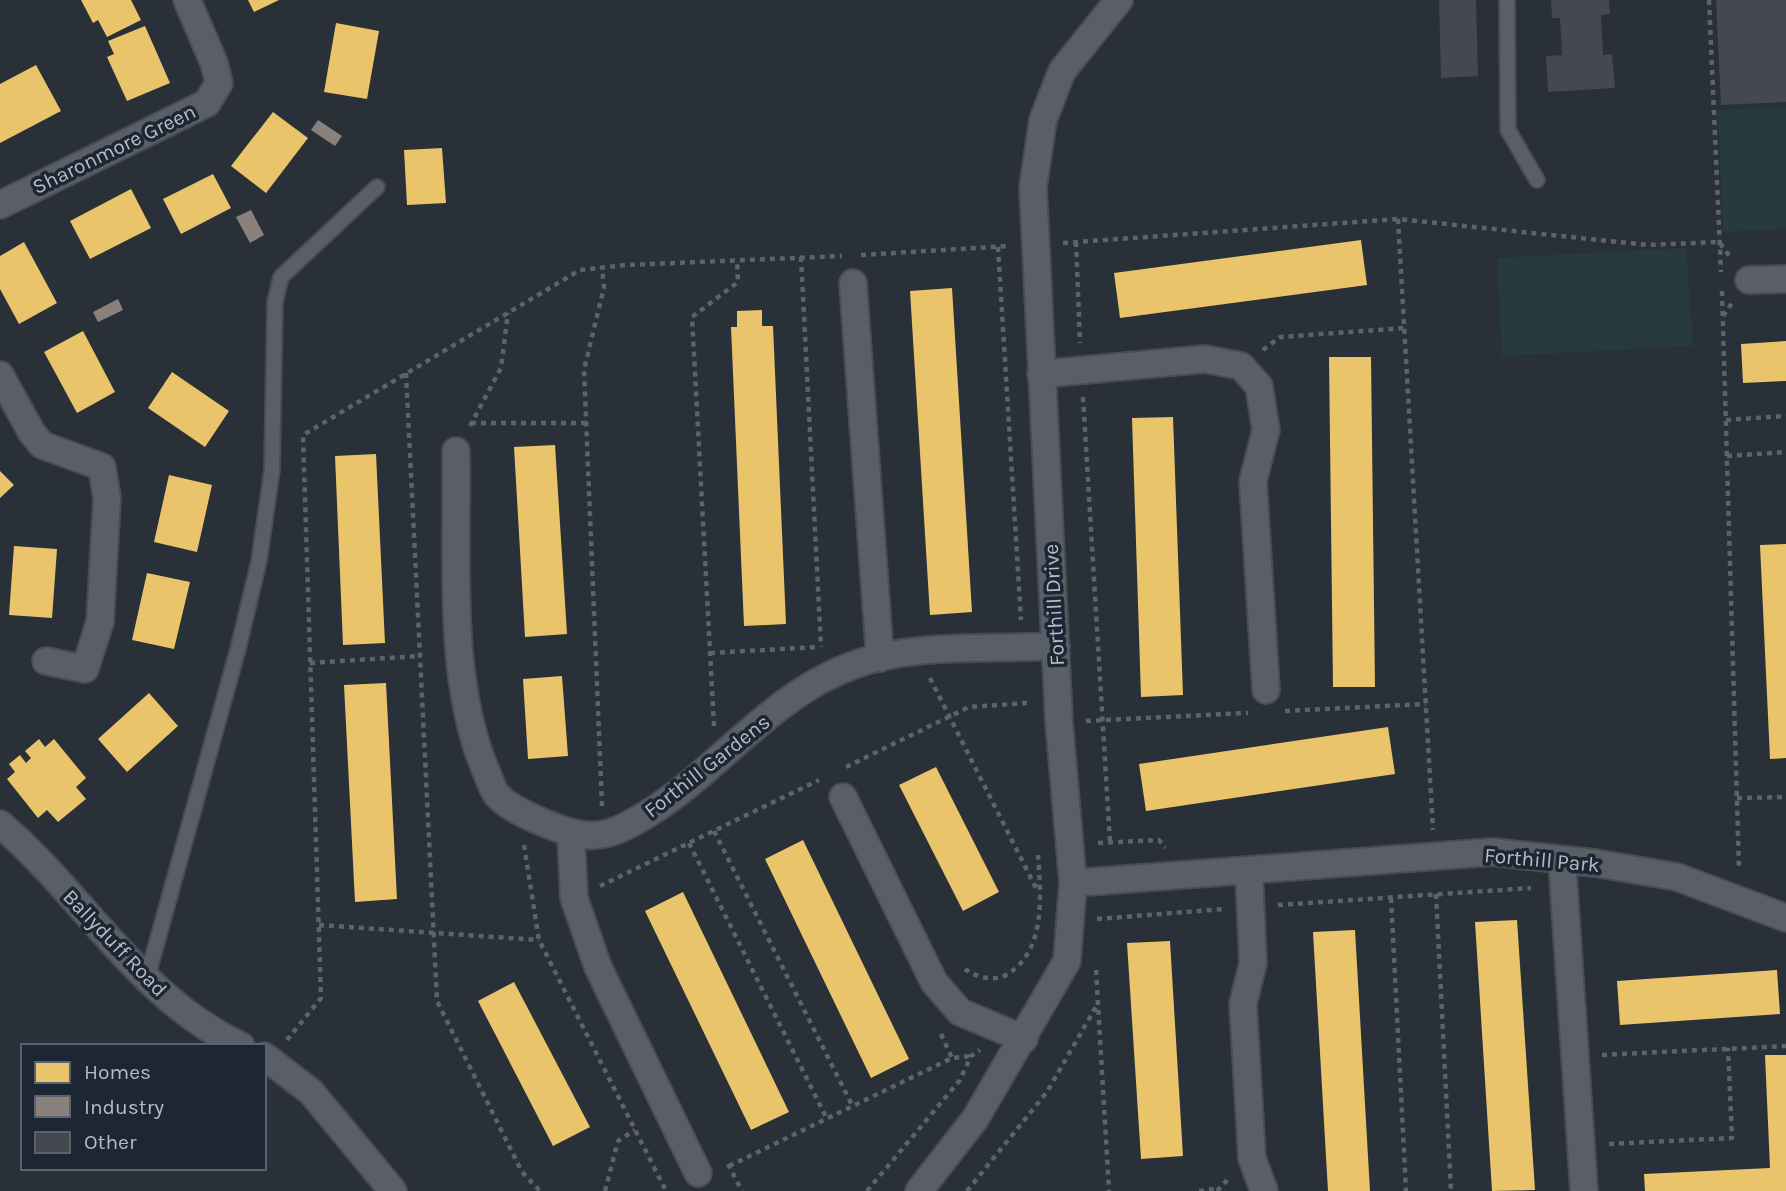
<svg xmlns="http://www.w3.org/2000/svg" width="1786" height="1191" font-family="Karla,sans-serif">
	<rect width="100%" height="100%" fill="#2a3038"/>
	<!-- green -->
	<path fill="#273a3e" d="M1786,107v122l-63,3 -5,-122z
		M1686,248l7,98 -191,10 -5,-98z"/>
	<!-- homes -->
	<path fill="#e9c46a" d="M81,0h50l10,20 -34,17 -9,-17 -5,3z
		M248,0h31l-25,12z
		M336,23l43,8 -12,68 -43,-7z
		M145,26l25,57 -43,18 -20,-44 7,-3 -6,-13z
		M36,65l25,46 -61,32v-59z
		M273,112l35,26 -42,55 -35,-27z
		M442,148l4,55 -39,2 -3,-55z
		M213,174l18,34 -50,26 -18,-35z
		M131,189l20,39 -61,31 -20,-38z
		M1361,240l6,45 -247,33 -6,-45z
		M24,242l33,61 -38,21 -19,-35v-33z
		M952,288l20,324 -42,3 -20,-324z
		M762,310v16h11l13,298 -42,2 -13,-299h6v-16z
		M83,331l32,61 -38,21 -33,-61z
		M1786,341v40l-43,2 -2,-39z
		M1329,357h42l4,330h-42z
		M172,372l57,39 -24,36 -57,-39z
		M1173,417l10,278 -42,2 -9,-279z
		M555,445l12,189 -42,3 -11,-190z
		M376,454l9,189 -42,2 -8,-189z
		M0,471l14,14 -14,13z
		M169,475l43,10 -15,67 -43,-10z
		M1786,544v214l-16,1 -10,-214z
		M14,546l43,3 -5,69 -43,-3z
		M147,573l43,9 -16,67 -42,-9z
		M562,676l6,80 -40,3 -5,-80z
		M386,683l11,216 -42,3 -11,-217z
		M149,693l29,33 -51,46 -29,-33z
		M1388,727l7,47 -249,37 -7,-47z
		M39,739l6,8 9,-8 32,39 -10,9 10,12 -28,23 -11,-12 -9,8 -31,-39 8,-7 -6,-8 11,-9 6,8 5,-5 -6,-7z
		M936,767l63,125 -36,19 -64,-126z
		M803,840l106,219 -38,19 -106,-219z
		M683,892l106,220 -38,18 -106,-219z
		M1517,920l18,270 -43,1 -17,-269z
		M1355,930l15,261h-42l-15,-259z
		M1170,941l13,215 -42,3 -14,-216z
		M1777,970l3,44 -160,11 -3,-44z
		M514,982l76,145 -37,19 -75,-145z
		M1765,1055h21v136h-141l-1,-17 126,-6z"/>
	<!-- industry -->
	<path fill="#8a817c" d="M318,120l24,16 -7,10 -24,-16z
		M251,210l13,25 -14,8 -14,-26z
		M118,299l5,11 -25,12 -5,-10z"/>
	<!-- building -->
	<path fill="#444950" d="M1439,0h37l2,76 -37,2z
		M1551,0h58l1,14 -9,1 2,40 9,-1 3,34 -67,4 -2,-36 16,-1 -2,-37h-8z
		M1716,0h70v102l-65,3z"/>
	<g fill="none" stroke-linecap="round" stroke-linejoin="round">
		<defs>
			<path id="lane" d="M1507,0l1,130 29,50
				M147,978l91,-329 21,-88 13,-91 3,-168 6,-25 96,-90"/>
			<path id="street" d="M0,205l207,-102 12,-20 -5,-20 -27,-63
				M1749,280l37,-1
				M853,283l27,375
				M1041,374l164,-15 36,7 18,20 7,44 -13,51 13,209
				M0,375l32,58 10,12 60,22 5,31 -7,124 -15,47 -39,-8
				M456,451c2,101 -10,227 30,320 3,7 6,18 11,24 13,14 37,24 55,31 30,12 50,14 80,-3 79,-42 133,-125 219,-157 63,-24 138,-16 205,-20
				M843,797l91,185 26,30 64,27
				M0,824c84,71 138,174 241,222
				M571,834l3,64 24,69 100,206
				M1562,860l22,331
				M1249,872l4,91 -10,41 9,154 12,33
				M1073,883l419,-31 103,11 82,14 109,41
				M264,1056l47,36 82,99
				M919,1191l56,-72 92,-158 6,-78 -14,-161 -26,-535 10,-67 19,-49 57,-71"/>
		</defs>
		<!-- lane casing -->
		<use href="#lane" stroke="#484c53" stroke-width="18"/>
		<!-- street casing -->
		<use href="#street" stroke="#484c53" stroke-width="30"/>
		<!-- path -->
		<path stroke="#5d636a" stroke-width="4.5" stroke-dasharray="5 5" stroke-linecap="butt" d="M1709,0l12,272
			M1398,219l35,611
			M1076,242l4,101
			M1063,243l335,-24 249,26 72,-3 12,16
			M998,247l23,373
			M861,255l148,-9
			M801,257l20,390
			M1722,291l17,579
			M1723,316l9,-13
			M1263,350l17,-13 125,-9
			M406,373l31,628 85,171 18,19
			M1083,397l27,446
			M1726,420l60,-4
			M471,423h116
			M470,426l31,-58 7,-55
			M1727,456l59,-4
			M710,653l108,-6
			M310,663l110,-7
			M930,678l108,214
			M1285,711l141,-7
			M1086,721l162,-8
			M714,726l-22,-409 46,-35 -1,-22
			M846,767l123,-60 58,-4
			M1737,798l49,-1
			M602,806l-18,-436 20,-83 -2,-20
			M714,831l139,276
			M689,843l138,276
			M1098,843l61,-3 6,8
			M524,845l15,95 127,251
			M600,886l219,-106
			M1436,894l15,297
			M1391,898l15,293
			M1278,905l253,-17
			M1097,919l127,-10
			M319,925l220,15
			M965,969c10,8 29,13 41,6 40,-23 35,-78 32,-120
			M1096,970l13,221
			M941,1034l11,24
			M287,1040l34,-42 -18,-563 277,-165 46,-5 216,-9
			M1602,1055l184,-9
			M1609,1144l123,-6 -4,-90
			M729,1166l223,-108 19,-2
			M727,1167l2,-1 13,25
			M605,1191l13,-50 17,-11
			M867,1191l93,-111 11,-24 9,-6
			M967,1191l80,-99 50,-87
			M1199,1191l17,-2
			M1217,1191l13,-14"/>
		<!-- lane -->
		<use href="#lane" stroke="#5a5e66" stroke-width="14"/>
		<!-- street -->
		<use href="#street" stroke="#5a5e66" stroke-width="26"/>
	</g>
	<g text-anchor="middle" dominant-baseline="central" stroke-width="7" stroke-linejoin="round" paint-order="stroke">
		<!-- street labels -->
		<g font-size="21" fill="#b4bcc9" stroke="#1d2633">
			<text transform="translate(114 149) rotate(-26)">Sharonmore Green</text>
			<text transform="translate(1054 605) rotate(-93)">Forthill Drive</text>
			<text transform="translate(707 766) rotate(-38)">Forthill Gardens</text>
			<text transform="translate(1542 860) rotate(5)">Forthill Park</text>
			<text transform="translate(115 943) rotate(46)">Ballyduff Road</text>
		</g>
	</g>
	<!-- legend -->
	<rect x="21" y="1044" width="245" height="126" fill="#1d2633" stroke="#59626f" stroke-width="2"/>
	<rect x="35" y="1062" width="35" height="21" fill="#e9c46a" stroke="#59626f" stroke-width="2"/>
	<text x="84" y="1079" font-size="21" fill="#b4bcc9">Homes</text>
	<rect x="35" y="1096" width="35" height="21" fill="#8a817c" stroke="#59626f" stroke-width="2"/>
	<text x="84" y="1114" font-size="21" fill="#b4bcc9">Industry</text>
	<rect x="35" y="1132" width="35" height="21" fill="#444950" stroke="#59626f" stroke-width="2"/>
	<text x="84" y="1149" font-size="21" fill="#b4bcc9">Other</text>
</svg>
